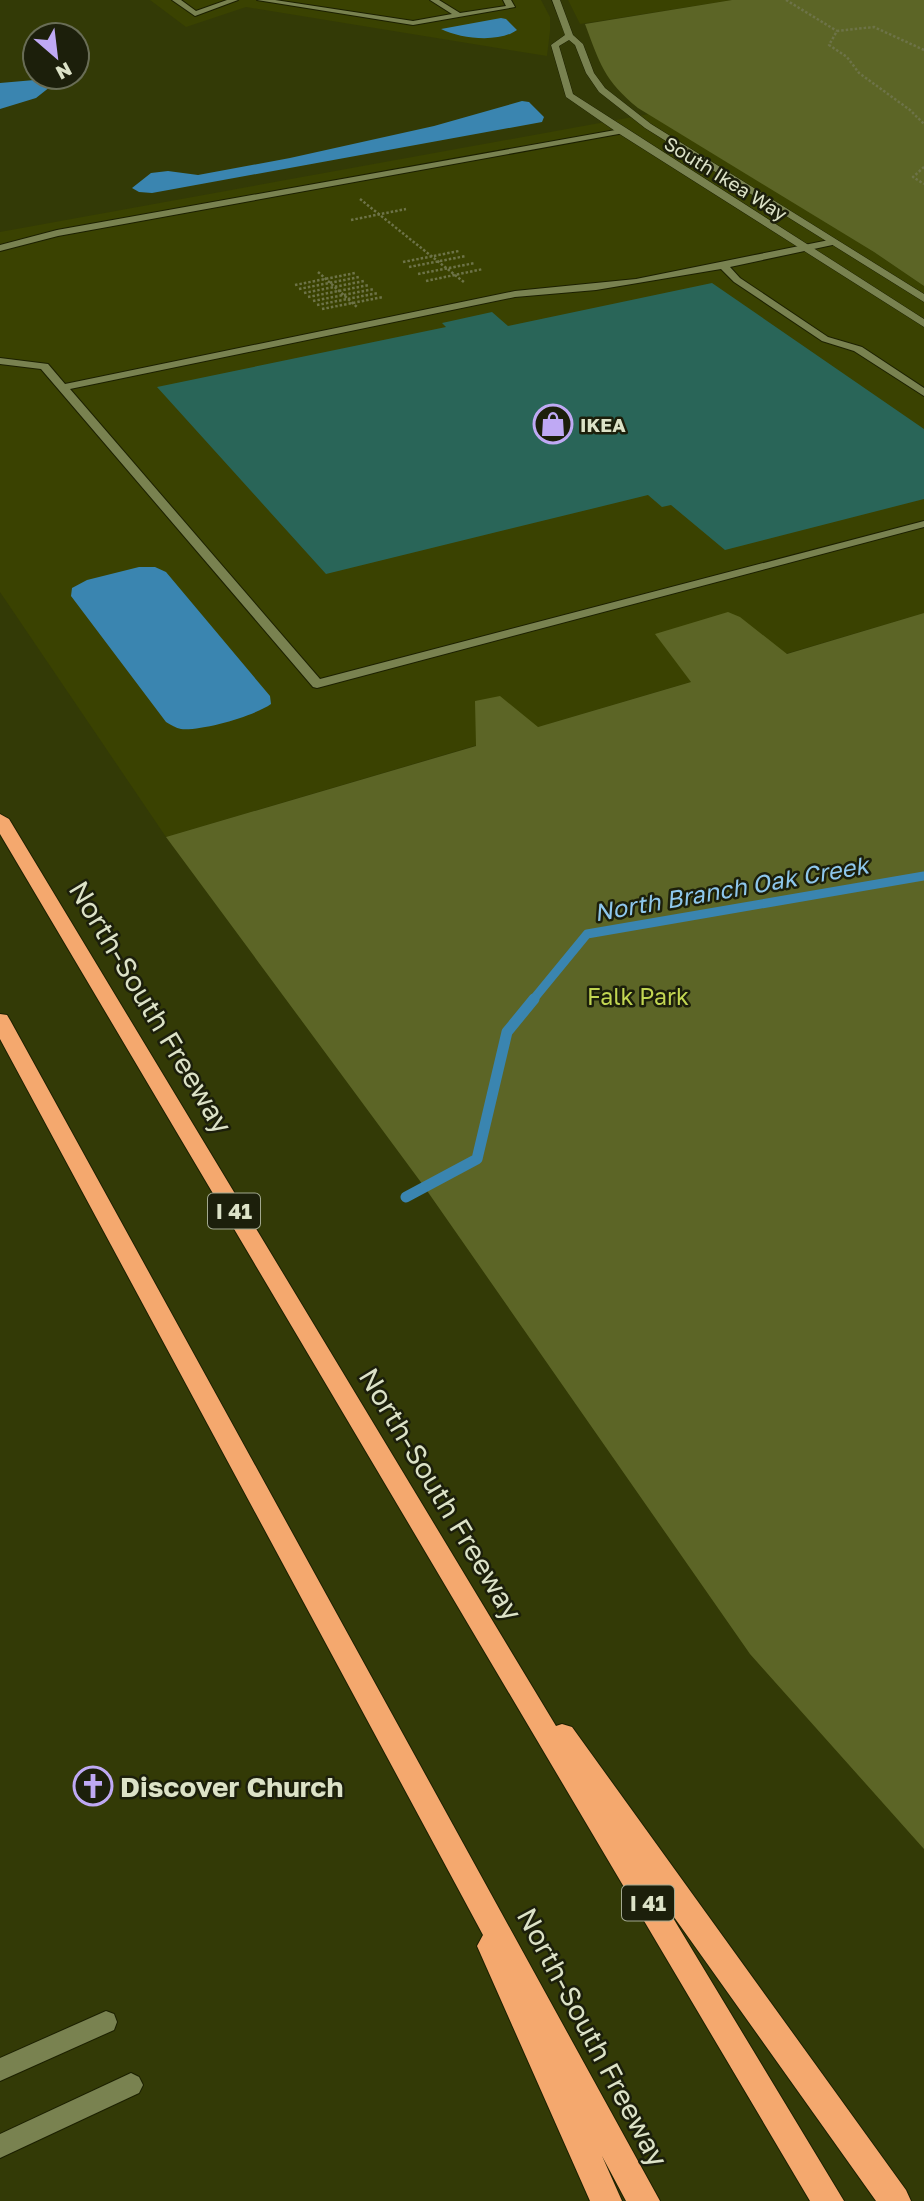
<svg xmlns="http://www.w3.org/2000/svg" width="924" height="2201" font-family="'Golos Text',sans-serif">
	<rect width="100%" height="100%" fill="#333a06"/>
	<!-- built -->
	<path fill="#3a4201" d="M150,0h391l9,17v14l-3,25 -301,-49 -60,20z
		M568,0h164l-152,24z
		M649,114l225,138 50,34v327l-758,224 -166,-245v-360z"/>
	<!-- green -->
	<path fill="#5c6526" d="M732,0h192v286l-50,-34 -236,-144c-34,-28 -38,-44 -53,-84z
		M728,612l12,5 47,37 137,-41v1236l-174,-195 -327,-469 -257,-348 310,-91 -1,-45 25,-5 38,31 153,-45 -36,-48z"/>
	<!-- water -->
	<path fill="#3a85b0" d="M501,18l5,1 11,11c-18,13 -56,9 -76,-1z
		M46,79l9,4 -19,15 -36,11v-26z
		M522,101l7,1 15,15 -2,5 -390,71 -13,-1 -7,-4 19,-15 17,-2 30,4 92,-17 144,-32z
		M139,567h16l11,5 104,124 1,8c-17,12 -69,27 -90,25 -5,-1 -10,-4 -15,-7l-95,-126 1,-8 15,-8z"/>
	<g fill="none" stroke-linecap="round" stroke-linejoin="round">
		<!-- stream-far1 -->
		<path stroke="#3a85b0" stroke-width="9" d="M532,1001l55,-67 337,-58"/>
		<!-- stream -->
		<path stroke="#3a85b0" stroke-width="11" d="M406,1197l71,-38 30,-127 27,-33"/>
	</g>
	<!-- building -->
	<path fill="#296558" d="M712,283l212,146v70l-199,51 -54,-45 -9,2 -14,-12 -322,79 -169,-187 289,-60 -4,-4 50,-11 16,14z"/>
	<g fill="none" stroke-linecap="round" stroke-linejoin="round">
		<defs>
			<path id="service" d="M172,0h9l15,11 31,-11h11l-43,16z
				M257,0h18l138,21 39,-7 -22,-14h9l21,13 46,-7 -3,-6h8l4,7 -102,18z
				M621,129h3v4l-566,103 -58,15v-6l57,-15z
				M834,239l5,3 -2,2 -107,23 10,11 88,59 34,10 62,41v8l-70,-45 -32,-10 -88,-59 -13,-13 -125,21 -81,7 -445,92 250,290 604,-158v6l-607,161 -4,-1 -272,-318 -41,-5v-6l48,6 17,20 450,-93 121,-12z
				M106,2011l8,3 3,8 -3,8 -114,51v-23z
				M131,2073l8,4 4,8 -4,8 -139,65v-24z"/>
			<path id="minor" d="M552,0h8l13,35 10,9 11,29 11,15 46,36 273,170v8l-279,-174 -46,-36 -13,-19 -11,-28 -6,-5 -10,6 14,48 351,225v8l-306,-194 -52,-36 -15,-52 14,-10z"/>
			<path id="motorway" d="M0,814l9,5 547,907 6,-2 10,3 334,463 5,11h-35l-212,-298 180,298h-34l-810,-1367z
				M0,1014l7,1 3,5 650,1181h-34l-24,-45 20,45h-32l-113,-255 6,-11 -483,-896z"/>
		</defs>
		<!-- service casing -->
		<use href="#service" stroke="#1c2000" stroke-width="2"/>
		<!-- minor casing -->
		<use href="#minor" stroke="#1c2000" stroke-width="1"/>
		<!-- motorway casing -->
		<use href="#motorway" stroke="#1c2000" stroke-width="2"/>
		<!-- path -->
		<path stroke="#6d7348" stroke-width="2.5" stroke-dasharray="2.5 2" stroke-linecap="butt" d="M786,0l51,31
			M924,50l-50,-23 -37,4 -8,14 18,12 12,16 51,37 14,14
			M924,167l-11,10 11,7
			M360,199l105,84
			M351,220l55,-11
			M403,262l56,-11
			M409,267l57,-11
			M318,272l39,35
			M418,274l57,-11
			M426,281l57,-12
			M295,285l60,-12
			M299,289l60,-12
			M304,293l60,-12
			M308,297l61,-12
			M313,301l61,-12
			M317,305l61,-12
			M322,309l61,-12"/>
		<!-- service -->
		<use href="#service" fill="#798250" fill-rule="evenodd"/>
		<!-- minor -->
		<use href="#minor" fill="#798250" fill-rule="evenodd"/>
		<!-- motorway -->
		<use href="#motorway" fill="#f4a86e" fill-rule="evenodd"/>
	</g>
	<!-- icons -->
	<defs>
		<symbol id="shop-ring" viewBox="-11 -11 22 22"><circle r="9.5" fill="#1c1f0b" stroke="#bfa9f4" stroke-width="1.5"/><path d="M-5-2.5h2.3a2.7 3.5 0 0 1 5.4 0H5L5.5 6h-11ZM-1.5-2.5h3a1.5 2.3 0 0 0-3 0Z" fill="#bfa9f4"/></symbol>
		<symbol id="church-ring" viewBox="-11 -11 22 22"><circle r="9.5" fill="#1c1f0b" stroke="#bfa9f4" stroke-width="1.5"/><path d="M-1.2-6h2.4v3.5h3.3v2.4h-3.3V6h-2.4V-.1h-3.3v-2.4h3.3Z" fill="#bfa9f4"/></symbol>
	</defs>
	<g fill-rule="evenodd">
		<use href="#shop-ring" x="531" y="402" width="44" height="44"/>
		<use href="#church-ring" x="71" y="1764" width="44" height="44"/>
	</g>
	<g text-anchor="middle" dominant-baseline="central" stroke-width="5" stroke-linejoin="round" paint-order="stroke">
		<!-- far-street labels -->
		<g font-size="19" fill="#dce2c7" stroke="#1c1f0b">
			<text transform="translate(726 178) rotate(32)">South Ikea Way</text>
		</g>
		<!-- far-poi labels -->
		<g font-size="19" font-weight="bold" fill="#dce2c7" stroke="#1c1f0b" text-anchor="start">
			<text x="580" y="424">IKEA</text>
		</g>
		<!-- shield labels -->
		<g fill="#1c1f0b" stroke="#a2a88f" stroke-width="2">
			<rect x="208" y="1193.5" width="52" height="35" rx="5"/>
			<rect x="622" y="1885.5" width="52" height="35" rx="5"/>
		</g>
		<g font-size="21" font-weight="bold" fill="#dce2c7">
			<text x="234" y="1211">I 41</text>
			<text x="648" y="1903">I 41</text>
		</g>
		<!-- park labels -->
		<g font-size="23" fill="#c2d652" stroke="#1c1f0b">
			<text x="638" y="996">Falk Park</text>
		</g>
		<!-- water labels -->
		<g font-size="24" font-style="italic" fill="#8ec7ec" stroke="#1c1f0b">
			<text transform="translate(731 888) rotate(-10)">North Branch Oak Creek</text>
		</g>
		<!-- near-street labels -->
		<g font-size="28" fill="#dce2c7" stroke="#1c1f0b">
			<text transform="translate(151 1007) rotate(59)">North-South Freeway</text>
			<text transform="translate(441 1494) rotate(59)">North-South Freeway</text>
			<text transform="translate(593 2037) rotate(62)">North-South Freeway</text>
		</g>
		<!-- near-poi labels -->
		<g font-size="28" font-weight="bold" fill="#dce2c7" stroke="#1c1f0b" text-anchor="start">
			<text x="120" y="1786">Discover Church</text>
		</g>
	</g>
	<!-- north arrow -->
	<g transform="translate(56 56) rotate(152)"><circle r="33" fill="#1c1f0b" stroke="#696d56" stroke-width="2"/>
	<path d="M0-5L12 26L0 18L-12 26Z" fill="#bfa9f4"/>
	<text y="-10" font-size="19" font-weight="bold" text-anchor="middle" fill="#dce2c7">N</text>
	</g>
</svg>
